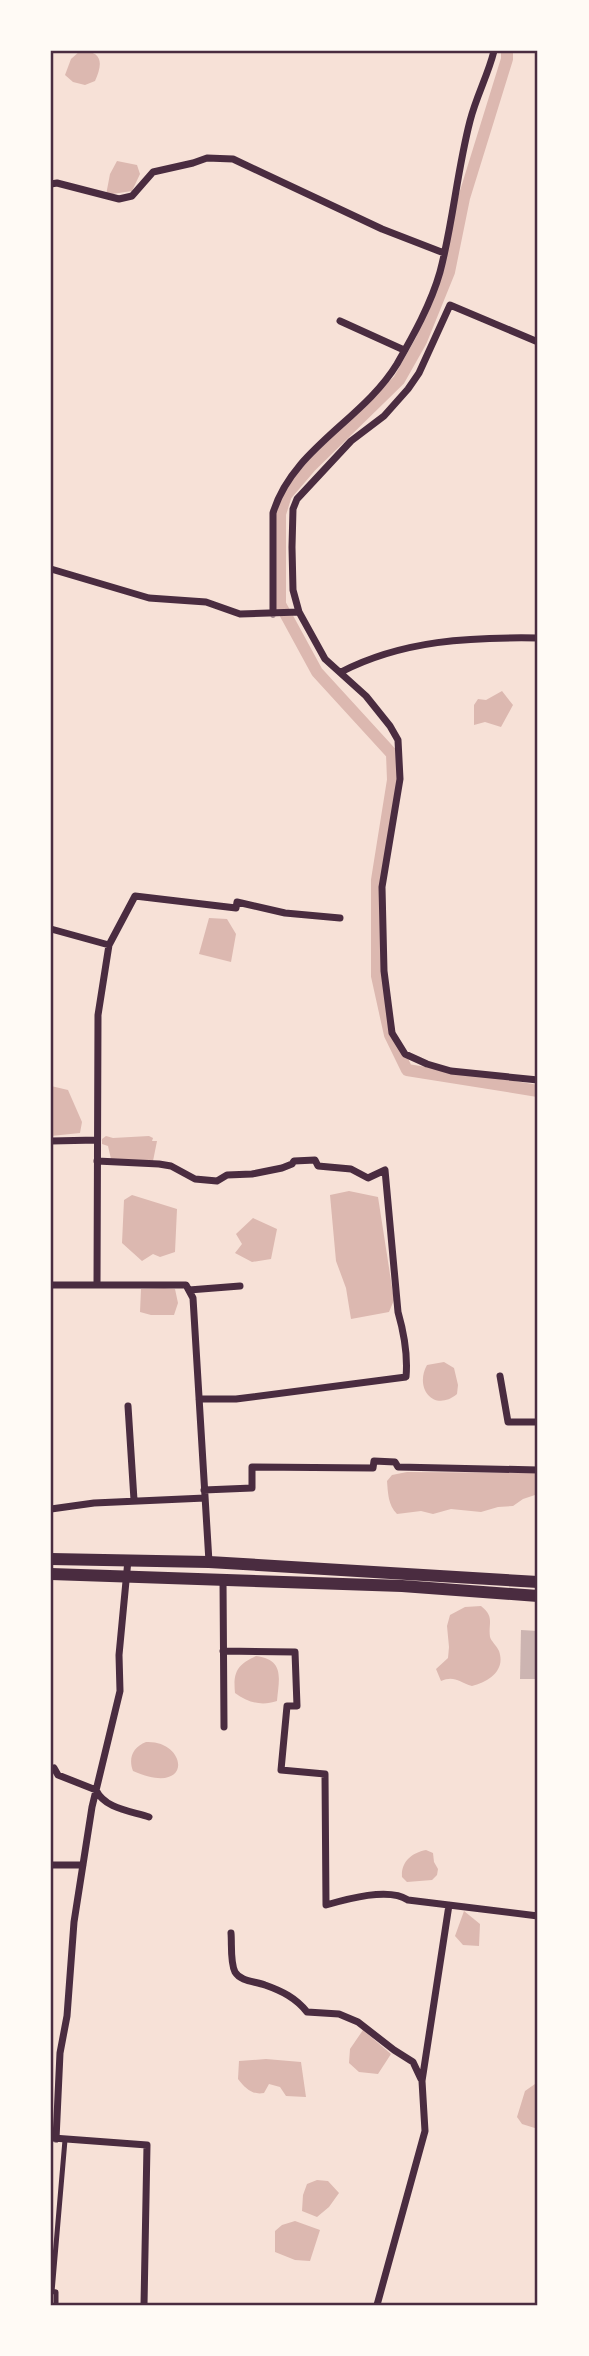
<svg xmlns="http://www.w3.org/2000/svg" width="589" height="2356" font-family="Raleway,sans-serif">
	<rect width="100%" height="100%" fill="#f7e1d7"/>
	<!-- water -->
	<path fill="#dcb8b0" d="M80,51c23,0 23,12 15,30l-10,4 -12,-3 -8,-7 6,-16z
		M117,161l20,4 3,9 -8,17 -26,4 4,-21z
		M502,691l11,14 -12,22 -16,-5 -11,3v-20l4,-6 8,1z
		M209,918l18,1 9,15 -5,28 -32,-8z
		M51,1086l17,4 14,32 -2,11 -29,3z
		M106,1136l7,2 36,-2 4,2 -1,3h5l-4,20 -42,-2 -3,-13 -6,-2v-5z
		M349,1191l29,6 16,103 -5,12 -38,7 -5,-31 -10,-27 -6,-66z
		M132,1195l45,14 -2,43 -15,5 -7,-3 -11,7 -20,-18 2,-43z
		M253,1218l24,11 -6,30 -19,3 -17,-9 7,-9 -6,-10z
		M164,1288l11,1 3,14 -4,12h-23l-11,-3 1,-23z
		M444,1362l10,6 4,17 -1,9c-23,19 -43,-6 -30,-29z
		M407,1472l131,1v21l-15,5 -10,7 -15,1 -17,5 -30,-3 -18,5 -12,-3 -24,3c-9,-9 -9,-21 -10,-33l5,-6z
		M481,1606c14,11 7,17 9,31 1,4 7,9 9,14 7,20 -11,31 -27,35 -13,-4 -18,-11 -31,-5l-5,-12 12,-11 1,-11 -2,-21 3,-11 15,-8z
		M256,1656c29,4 23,22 21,45 -15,5 -29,2 -42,-8 -2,-21 2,-28 21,-37z
		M146,1742c42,-2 48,56 -13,29 -5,-13 0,-24 13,-29z
		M426,1850l7,3 1,9 4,7 -1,6 -5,5 -25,2 -5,-5c-1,-15 9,-24 24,-27z
		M464,1911l16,13 -1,22 -16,-1 -8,-9z
		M363,2030l28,24 -13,20 -19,-2 -10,-9 1,-14z
		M266,2059l35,3 5,35 -20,-1 -6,-9 -11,-3 -5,9c-12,2 -18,-4 -26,-14l1,-18z
		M535,2084l3,1v44l-16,-5 -5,-7 8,-26z
		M317,2180l11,1 11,12 -10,14 -12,10 -15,-6 1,-16 4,-11z
		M295,2221l25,9 -10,31 -15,-1 -20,-8v-21l7,-6z"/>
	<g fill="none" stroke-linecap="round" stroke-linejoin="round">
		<!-- canal -->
		<path stroke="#dcb8b0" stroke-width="12" d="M507,51v8l-43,139 -15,74 -28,69 -22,39 -89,87 -24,28 -6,19v90l37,68 75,82 1,26 -16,100v96l13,59 17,35 131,21"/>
	</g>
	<!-- building -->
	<path fill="#ccb4b1" d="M521,1630l17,1v48h-18z"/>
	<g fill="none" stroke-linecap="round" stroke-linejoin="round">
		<!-- pedestrian -->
		<path stroke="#4a2c40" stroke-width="5" d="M51,2291l5,1v13
			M52,2292l13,-152"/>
		<!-- minor -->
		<path stroke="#4a2c40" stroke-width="7" d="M51,184l6,-1 62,16 13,-3 21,-24 40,-9 14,-5 26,1 149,70 62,24
			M340,321l64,29
			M538,342l-88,-37 -31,68 -11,16 -24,27 -33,25 -54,58 -4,10 -1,38 1,43 6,22 26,47 41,37 24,30 8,14 2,39 -18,108 2,84 8,62 13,21 22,10 24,7 87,9
			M51,569l98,29 57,4 34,12 59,-2
			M273,614v-101c19,-64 90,-93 124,-149 16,-28 34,-60 43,-92 13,-49 17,-101 30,-151 6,-24 18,-46 24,-70
			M341,672c62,-32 129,-35 197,-34
			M51,929l58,16 -11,70 -1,270h89l7,13 16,264
			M109,945l26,-49 101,12 1,-6 48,11 55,5
			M51,1141l46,-1
			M97,1161l62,3 12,2 24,13 22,2 10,-6 25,-1 30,-6 10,-4 2,-3 21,-1 3,6 33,3 17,9 17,-8 13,142c6,21 10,43 8,65l-170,22h-37
			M51,1285h46
			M189,1290l51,-4
			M500,1376l8,46h30
			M128,1406l6,94
			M204,1490l48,-2v-21l121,1 1,-7 21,1 3,5 140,3
			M51,1509l43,-6 111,-5
			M223,1579l1,148
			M223,1651l72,1 2,54h-10l-6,64 44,4 1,131c21,-6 63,-18 82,-5l130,16
			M54,1768l4,7 38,15c9,19 35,21 53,27
			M51,1865h32
			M231,1933c1,11 -1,29 4,39 6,10 20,9 30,13 17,6 31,13 42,27l32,2 19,8 36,28 19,12 8,17
			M53,2138l94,7 -3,160
			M56,2139l4,-86 7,-37 7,-94 18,-115 28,-116 -1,-36 9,-95
			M377,2305l48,-174 -3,-50 27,-176"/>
		<!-- primary -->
		<path stroke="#4a2c40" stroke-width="12" d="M51,1559l158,3 329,20
			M51,1574l351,12 136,10"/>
	</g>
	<!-- border -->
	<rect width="589" height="2356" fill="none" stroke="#fffaf5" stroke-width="105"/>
	<rect x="52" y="52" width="484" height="2252" fill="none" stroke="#4a2c40" stroke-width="2.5"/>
</svg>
